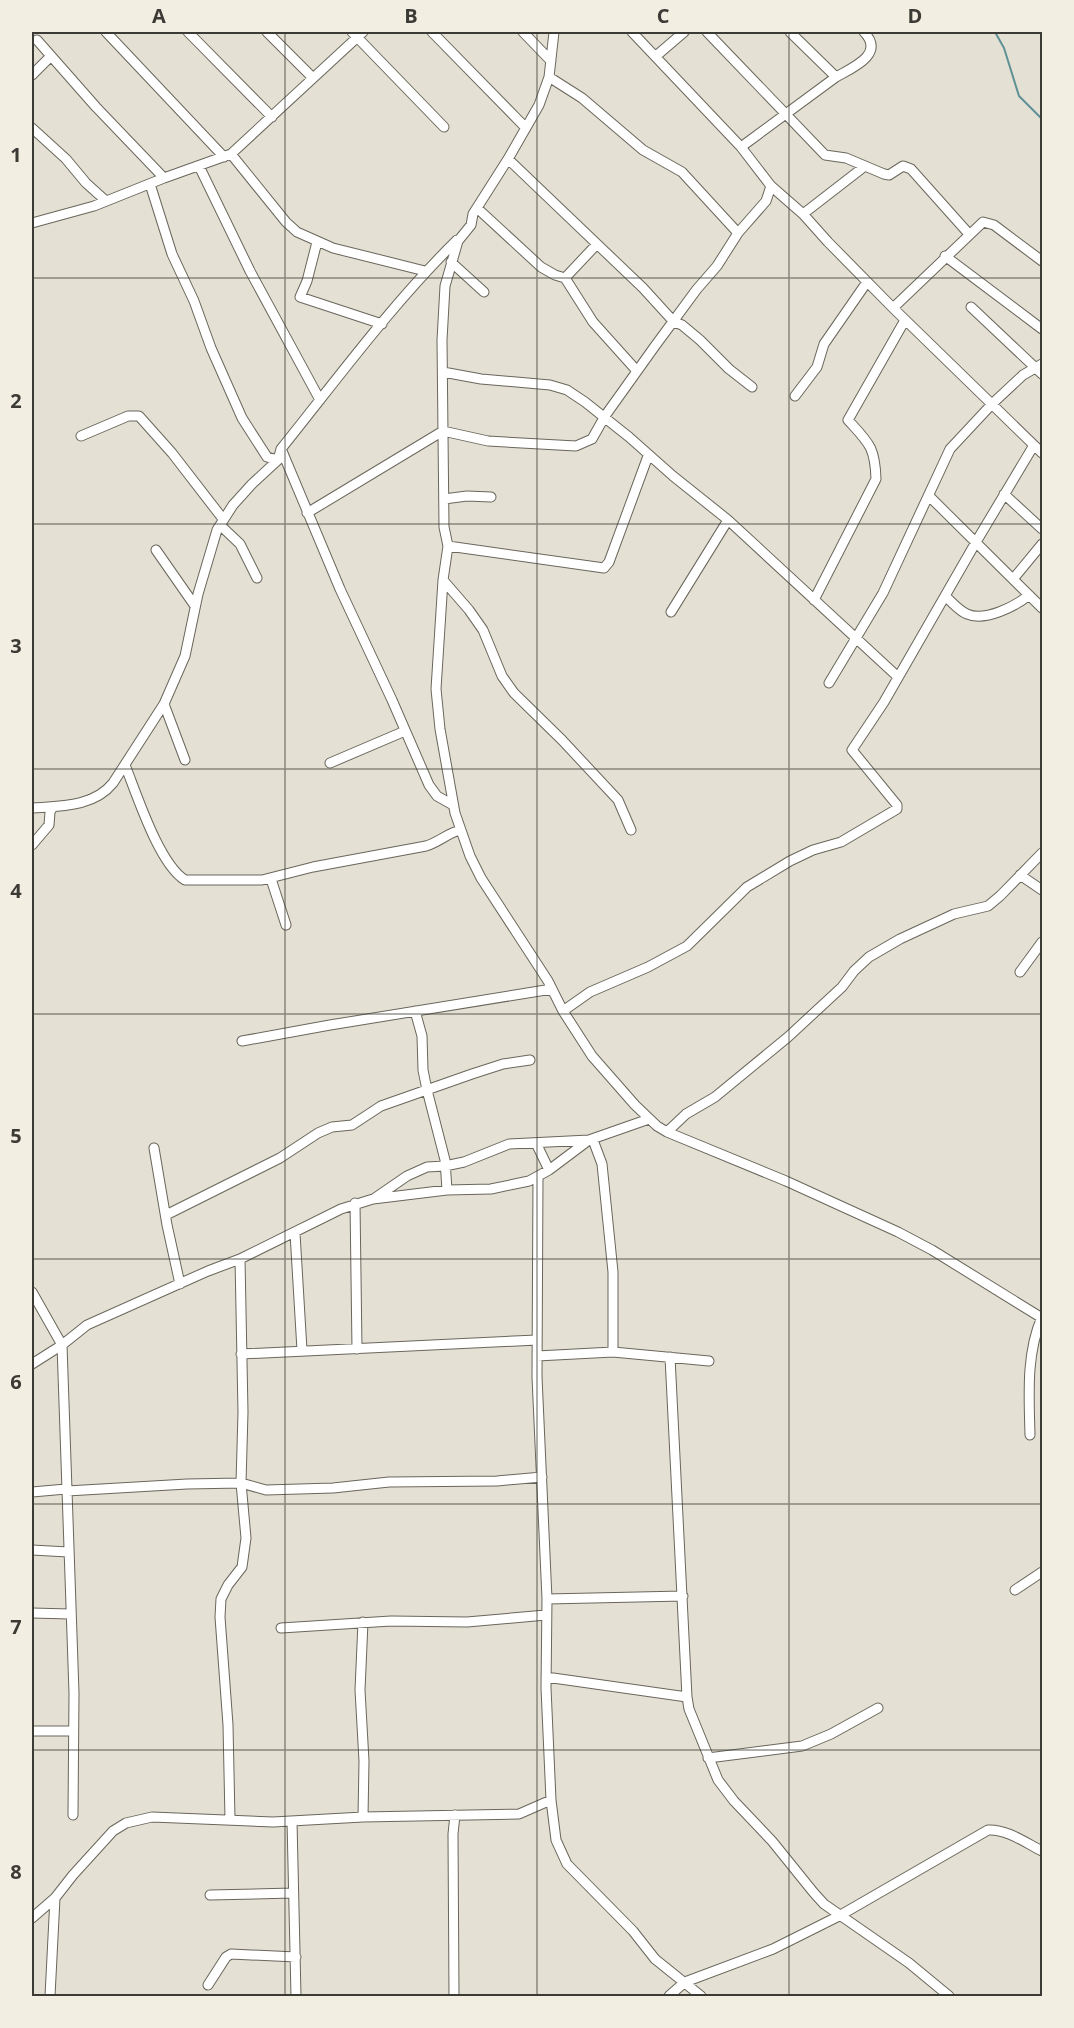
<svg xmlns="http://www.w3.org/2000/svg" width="1074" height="2028" font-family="'Open Sans',sans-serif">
	<rect width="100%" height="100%" fill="#e5e0d4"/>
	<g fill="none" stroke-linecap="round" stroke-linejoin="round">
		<!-- stream -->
		<path stroke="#5e9195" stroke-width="2" d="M995,32l9,16 15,48 23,23"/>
		<defs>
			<path id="minor" d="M106,32l118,125
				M188,32l84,85
				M267,32l46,46
				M352,32l92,95
				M432,32l94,96
				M523,32l28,29
				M554,32l-5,45 -10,28 -31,54 -35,55 -2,11 -13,16 -13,45 -3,54 2,187 4,19 -5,34 -7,109 4,40 15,84 15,43 11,22 67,103 15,30 29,45 43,49 22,21 10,6 119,49 112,51 34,18 110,68
				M632,32l109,115 30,39 32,28 25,28 65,66 149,145
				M707,32l118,123 21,3 38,16 5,1 14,-9 8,3 58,65
				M37,40l59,67 68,71
				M656,56l28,-24
				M32,75l19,-19
				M549,77l33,21 61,52 39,22 56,61
				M836,77c18,-10 49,-23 28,-45
				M32,128l34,31 20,24 20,18
				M741,147l95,-70 -46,-45
				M231,154l55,68 11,10 36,16 92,23
				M508,159l135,129 31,34 8,3 18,15 29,29 23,18
				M199,166l51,105 70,129
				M150,184l22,70 22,47 17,47 31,70 25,39 11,3
				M477,208l64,59 14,8 10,3 28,44 44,49
				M803,214l62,-48
				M32,223l62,-17 70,-28 67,-24 132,-122
				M317,242l-10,39 -7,16 82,27
				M945,256l97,73
				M451,262l33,30
				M565,278l32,-34
				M971,307l71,67
				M893,308l90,-86 11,3 48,36
				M443,372l38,7 69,6 17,5 18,12 44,35 44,39 55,44 170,157
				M795,396l22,-29 7,-23 43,-62
				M81,436l47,-20h11l33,37 51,66
				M282,451l58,138 52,111 37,85 8,11 16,9
				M1004,494l38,35
				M929,496l113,112
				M444,499l23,-3 24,1
				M307,513l136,-82 45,10 88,5 16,-7 13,-23 50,-70 42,-57 20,-23 21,-33 28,-32 5,-15
				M220,525l20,19 17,34
				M448,546l156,22 5,-6 39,-106
				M156,550l39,56
				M1014,578l28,-34
				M443,580l26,30 14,20 19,46 12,17 48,47 56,60 13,30
				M945,596c7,6 14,15 22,18 18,8 49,-8 62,-19
				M814,600l62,-121c-1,-32 -7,-36 -28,-59l57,-100
				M671,612l57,-92
				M829,683l54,-90 67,-144 42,-45 31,-29 19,-11
				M164,704l21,56
				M330,763l75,-32
				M125,765c12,30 34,99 60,115h77l51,-13 113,-21c13,-4 22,-13 34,-16
				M32,808c28,-2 62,-1 81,-25l51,-79 21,-48 13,-62 19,-64 16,-25 19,-21 26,-24 3,-11c57,-71 111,-145 176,-209
				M32,845l17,-20 1,-13 3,-5
				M1020,875l22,15
				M271,879l15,46
				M1020,972l22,-30
				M415,1011l7,25 1,34 4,20 18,70 2,30
				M563,1011l27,-19 58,-25 39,-21 60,-59 43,-26 23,-11 28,-8 56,-33v-4l-45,-55 32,-48 92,-160 58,-97
				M242,1041l88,-16 222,-36
				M667,1132l19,-18 29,-17 73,-60 54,-50 12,-16 15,-14 31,-18 54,-25 34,-8 12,-10 42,-43
				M593,1140l9,24 11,108v80
				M536,1143l13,27
				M154,1148l13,77 13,59
				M538,1177l-1,200 10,222 -1,89 5,112 5,40 11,24 66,67 22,28 46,37
				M375,1198l32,-22 20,-9 18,-1 19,-4 45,-18 80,-4
				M355,1203l2,146
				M166,1215l114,-57 38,-25 14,-6 20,-2 29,-19 91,-32 31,-10 27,-4
				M295,1233l7,117
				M32,1292l30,53 12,348 -1,122
				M241,1354l296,-14
				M537,1356l76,-4 96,9
				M670,1357l17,340 2,12 29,71 16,21 38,40 42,52 10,11 85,59 40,33
				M32,1364l30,-19 25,-20 121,-54 32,-12 101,-50 32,-10 74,-9 44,-1 38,-8 20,-11 40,-30 60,-21
				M1030,1435c-1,-39 -4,-82 12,-118
				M67,1491l120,-7 54,-1 25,7 67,-2 56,-6 108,-1 45,-4
				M32,1492l34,-3
				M32,1550l36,2
				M1015,1590l27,-18
				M547,1599l136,-3
				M32,1613l38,1
				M363,1622l-3,68 4,71 -1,56
				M281,1628l110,-7 76,1 79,-7
				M546,1677l141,20
				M32,1731h41
				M708,1758l94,-12 29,-12 47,-26
				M230,1819l-2,-94 -8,-108 1,-18 7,-14 14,-18 4,-29 -5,-55 2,-71 -3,-153
				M292,1821l4,175
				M210,1895l83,-2
				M32,1918l23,-20 18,-23 40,-44 13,-8 26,-6 121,5 90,-5 156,-3 32,-14
				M208,1985l18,-28 5,-3 65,3
				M50,1996l5,-98
				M454,1996l-1,-162 2,-19
				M669,1996l16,-14 88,-33 66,-33 149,-86c19,-1 38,13 54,21"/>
		</defs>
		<!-- minor casing -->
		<use href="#minor" stroke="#6a665b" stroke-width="11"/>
		<!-- minor -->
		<use href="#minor" stroke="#fff" stroke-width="9"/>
	</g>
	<!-- grid -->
	<path fill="none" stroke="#3c3a35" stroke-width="1.5" stroke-opacity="0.55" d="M285,32v1964M537,32v1964M789,32v1964M32,278h1010M32,524h1010M32,769h1010M32,1014h1010M32,1259h1010M32,1504h1010M32,1750h1010"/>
	<!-- border -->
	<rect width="1074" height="2028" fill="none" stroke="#f3eee2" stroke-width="66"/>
	<rect x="33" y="33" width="1008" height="1962" fill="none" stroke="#3c3a35" stroke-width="2"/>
	<g font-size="20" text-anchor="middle" font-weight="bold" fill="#3c3a35">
		<text x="159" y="23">A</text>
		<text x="411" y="23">B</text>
		<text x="663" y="23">C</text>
		<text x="915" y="23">D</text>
		<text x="16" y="162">1</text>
		<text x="16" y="408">2</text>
		<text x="16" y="653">3</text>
		<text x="16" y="898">4</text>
		<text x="16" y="1143">5</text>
		<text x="16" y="1389">6</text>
		<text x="16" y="1634">7</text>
		<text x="16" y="1879">8</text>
	</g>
</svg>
